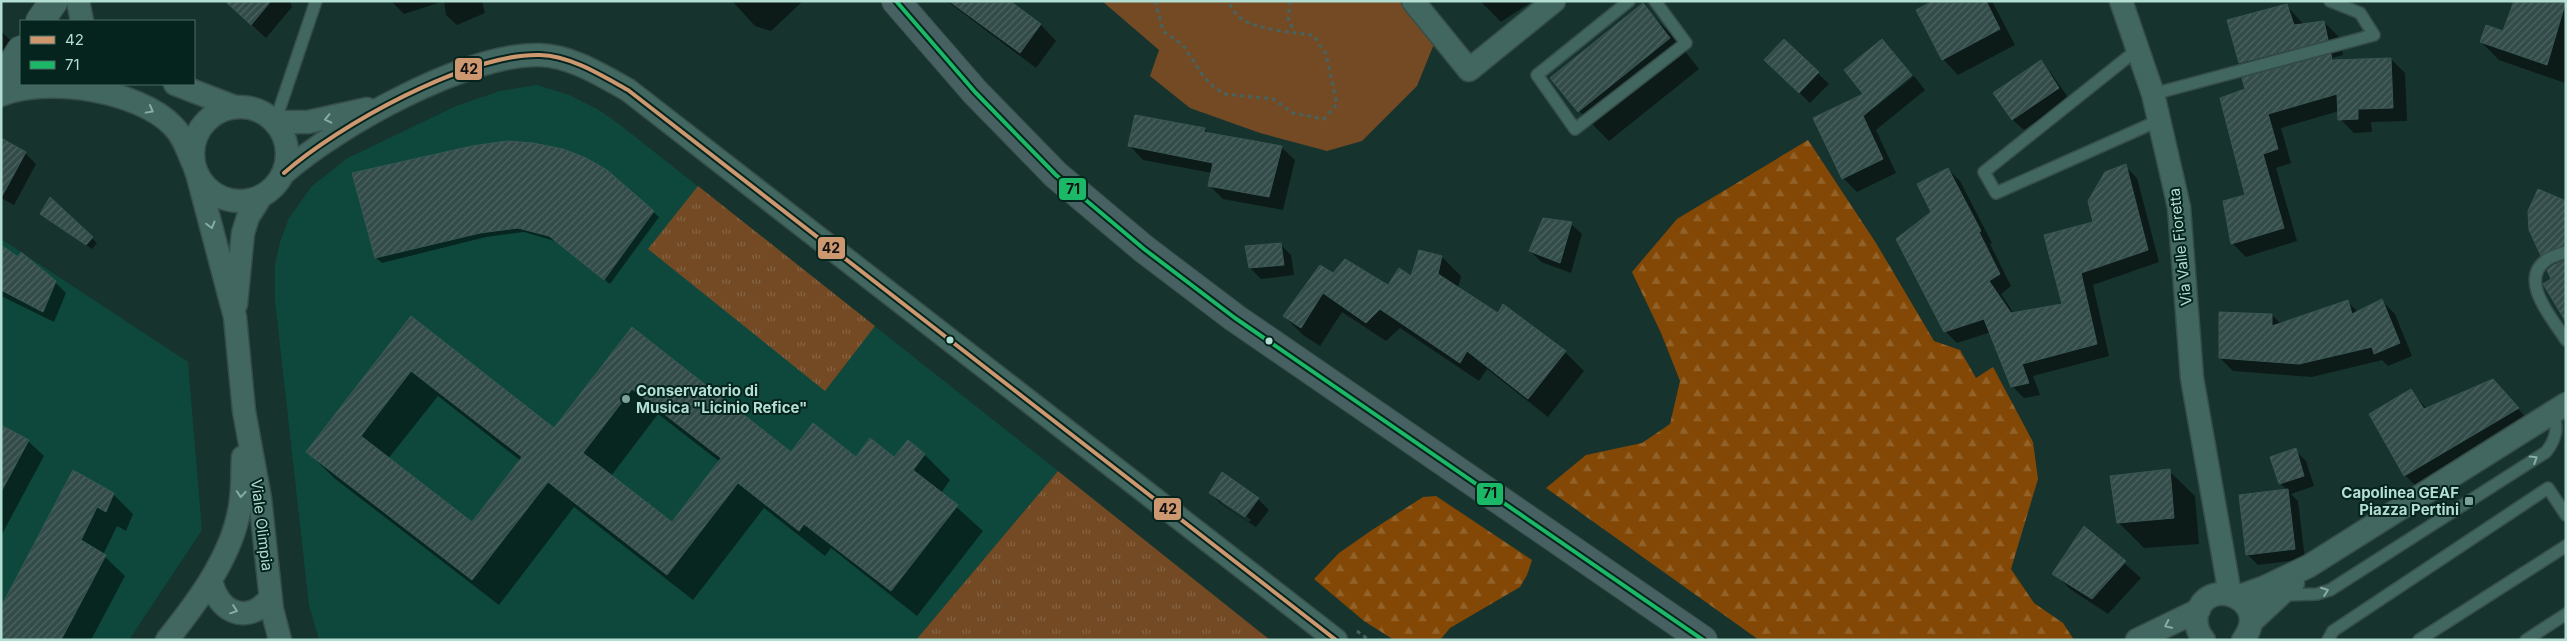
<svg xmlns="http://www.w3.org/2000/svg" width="2567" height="641" font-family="Inter,sans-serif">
	<defs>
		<pattern id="grass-tufts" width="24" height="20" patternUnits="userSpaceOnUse" patternTransform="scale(1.25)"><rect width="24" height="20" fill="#744a25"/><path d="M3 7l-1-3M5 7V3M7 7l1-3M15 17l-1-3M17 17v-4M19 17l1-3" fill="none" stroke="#856444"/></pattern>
		<pattern id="forest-firs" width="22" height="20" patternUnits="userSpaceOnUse" patternTransform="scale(1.25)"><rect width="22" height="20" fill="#834806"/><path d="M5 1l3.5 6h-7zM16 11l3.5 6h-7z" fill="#926229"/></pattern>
		<pattern id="building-hatch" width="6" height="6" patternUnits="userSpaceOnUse" patternTransform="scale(1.25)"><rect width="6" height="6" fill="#334c49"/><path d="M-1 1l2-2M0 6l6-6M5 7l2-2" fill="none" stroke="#4e6562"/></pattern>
	</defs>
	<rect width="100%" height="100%" fill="#17332e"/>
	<!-- built -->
	<path fill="#0e483c" d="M537,85l32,10 30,15 20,14 439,347 -142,169h-597l-10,-35 -34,-305v-35l5,-23 9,-24 23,-32 36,-28 108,-52 44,-15z
		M1,239l187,123 14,168 -73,110h-128z"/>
	<!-- grass -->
	<path fill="url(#grass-tufts)" d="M698,186l177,140 -50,65 -177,-142z
		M1058,471l212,169h-354z"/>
	<!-- forest -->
	<path fill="url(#forest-firs)" d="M1808,140l68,103 58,98 26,9 16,28 17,-11 40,75 5,37 -27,90 23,34 29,20 11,17h-315l-213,-152 40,-33 56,-12 28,-19 10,-43 -19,-48 -29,-61 45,-53z
		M1436,496l96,64 -5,15 -7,12 -70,41 -10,12h-46l-30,-19 -50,-42 25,-26 33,-23 51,-33z"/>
	<!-- green -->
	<path fill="#744a25" d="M1102,1h297l35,43 -17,42 -55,55 -35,10 -67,-18 -70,-25 -40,-32 9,-26z"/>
	<!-- shadow -->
	<path fill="#0007" fill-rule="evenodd" d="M226,1h64l2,6 -26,31z
		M391,1h91l3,12 -28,12 -11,-10 -2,-14 -40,13z
		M732,1h71l-32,30 -16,-5z
		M947,1h61l33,24 15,16 -20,27z
		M1480,1h53l-32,21z
		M1935,1h57l23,44 -57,30 -15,-16z
		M2566,1l-1,82 -66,-23 -18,-18z
		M1642,5l30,30 27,34 -90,72 -30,-30z
		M2287,6l17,19 20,-3 16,16 3,17 -11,3 4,3 55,-2 14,14 2,48 -36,1 1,10 -18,1 -14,-14 -1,-8 -58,17 10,35 -15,5 21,73 -51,16 -14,-14 14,-47 1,-107 6,-13 -13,-13z
		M1,31l12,12 -12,15z
		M1882,40l30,34 -38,31 1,2 39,-31 11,14 -49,40 20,43 -39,19 -14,-14z
		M1784,41l45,43 -19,19 -44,-43z
		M2041,62l10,11 18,26 -45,31 -11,-10 -18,-27z
		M1204,129l6,5 71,13 14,13 -12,50 -60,-11 -13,-13 2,-13 -69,-13 -13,-14z
		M5,142l20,11 11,11 -22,41 -13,-7v-51z
		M2125,166l12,12 22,84 -66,23 16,71 -76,20 7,19 -16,3 -12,-12 -21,-54 -34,11 -12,-12 -12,-119 15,-43 12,12 32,62 -2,1 21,42 -10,8 13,20 49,-9 31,-82z
		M606,171l53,46 -49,67 -55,-43 -31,-9 -38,5 -104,26 -6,-5z
		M50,199l47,44 -5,6 -51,-35z
		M2566,202v115l-13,-37v-14l-11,-11z
		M1571,224l11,10 -11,39 -30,-11 -11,-11z
		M1280,244l11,11 3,20 -33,4 -11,-11z
		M1,247l54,35 11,11 -12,29 -53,-26z
		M1442,257l19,19 -3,12 40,26 67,38 19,19 -36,46 -61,-48 -8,12 -79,-53 -14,13 -44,-29 -22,34 -17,-11 -19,-19 49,-42 55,13 24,-9z
		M2382,301l13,13 17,42 -24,10 -6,-6 -70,17 -79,-6 -13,-13 52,-43 9,9 67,-22 11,11z
		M411,318l143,112 78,-101 159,124 104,6 29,-5 26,26 -9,13 42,38 -66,85 -86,-68 -6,8 -61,-48 -71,92 -119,-93 -75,98 -165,-127 -26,-26zM438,396l83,65 -49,63 -84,-65zM658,414l62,48 -48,62 -61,-48z
		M2411,391l16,18 76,-18 25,29 -112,66 -11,-11z
		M1,426l27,15 16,15 -43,80z
		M2295,450l11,11 8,25 -23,8 7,7 7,58 -47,6 -11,-11 40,-64 -7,-7z
		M2169,471l26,25 4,48 -55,4 -25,-25z
		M73,472l40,22 20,20 -7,17 -9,-5 -14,29 22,21 -34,64h-90z
		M1222,473l36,26 11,11 -13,17 -35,-23 -11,-11zM1221,499l30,21 -2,2 -28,-19z
		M2084,528l57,50 -33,36 -38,-25 -16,-16z"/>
	<!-- building -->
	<path fill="url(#building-hatch)" stroke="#3a5755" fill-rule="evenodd" d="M225,1h46l-20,24z
		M949,1h61l31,23 -21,29z
		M1933,1h53l14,28 -58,31 -26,-50z
		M2514,1h52l-19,64 -67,-23 6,-17 17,6z
		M1643,3l27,35 -92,74 -28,-34z
		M2287,4l7,21 30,-4 4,19 -89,23 -12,-43z
		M1784,39l35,33 -20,21 -35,-33z
		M1882,39l30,36 -49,41 20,43 -41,20 -29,-61 50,-24 -19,-24z
		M2331,54l1,6 59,-2 2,50 -35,1v10l-20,1 -1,-26 -69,20 10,35 -15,5 21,74 -53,16 -8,-43 22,-6 -25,-97 25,-9 -3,-11z
		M2041,60l18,28 -47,32 -19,-27z
		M1135,115l70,13 -1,4 78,14 -13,51 -61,-11 5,-23 -85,-17z
		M1,138l25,14 -25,46z
		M507,141l26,2 30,6 23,9 21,12 47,41 -50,69 -55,-44 -31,-8 -38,5 -105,25 -23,-85 120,-27z
		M2126,164l22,86 -67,23 16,71 -75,20 7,19 -18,4 -27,-68 -40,13 -48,-93 35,-27 -14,-28 31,-16 33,63 -2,1 21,42 -11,7 22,32 51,-9 -18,-69 49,-13 -5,-21 17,-29z
		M2538,189l28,12v44l-25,11 -12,-26 -1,-19z
		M50,197l43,40 -7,8 -46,-31z
		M1543,218l29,4 -12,41 -31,-12z
		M1281,243l3,22 -35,3 -4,-22z
		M1,245l17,12 3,-5 35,29 -13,31 -42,-22z
		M1419,250l23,6 -4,18 60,39 5,-9 63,47 -38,48 -61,-48 -7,12 -80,-54 -14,14 -43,-30 -22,35 -18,-12 37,-51 13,8 12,-14 43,26 11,-17 12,8z
		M2566,260v62l-23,-38 8,-5 -4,-9 6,-5z
		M2382,299l18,44 -26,11 -2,-7 -73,17 -80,-6v-46l53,2v12l76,-26 4,14z
		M411,316l143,112 78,-101 159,125 22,-29 43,34 14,-19 24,19 14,-17 17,14 -12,16 45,35 -67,86 -87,-67 -5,7 -61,-48 -71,92 -119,-93 -76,98 -166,-128zM411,371l111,86 -50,65 -111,-86zM632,389l89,69 -49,64 -89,-69z
		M2493,379l26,29 -115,68 -35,-62 42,-25 13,20z
		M1,425l28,15 -28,52z
		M2296,448l8,28 -25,8 -9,-27z
		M2170,469l4,49 -57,5 -7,-47z
		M73,470l41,23 -8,19 -9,-5 -16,33 25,15 -45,85h-60v-33z
		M1222,472l37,26 -14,19 -36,-24z
		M2288,489l7,60 -49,6 -7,-60z
		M2084,526l42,35 -34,38 -40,-25z"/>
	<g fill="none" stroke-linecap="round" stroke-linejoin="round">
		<defs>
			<path id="service" d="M1629,1l-92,74 38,54 111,-86 -31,-42
				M2138,49l-154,123 12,21 164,-73
				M2153,94l221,-59 -14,-22 -30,-12
				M275,122l41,-121
				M2566,252c-6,2 -13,4 -18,7 -32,20 5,60 18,81
				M2284,595l33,-1 13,-4 216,-138c11,-14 12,-24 7,-40
				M2328,640l5,-9 215,-143 18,27
				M2419,640l147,-94
				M2526,640l40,-26"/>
			<path id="minor" d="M78,1l4,20
				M1413,1l56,69 85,-69
				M2121,1l32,93 26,113 13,171 38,216
				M175,84l60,23
				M1,95c44,-19 138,-5 172,31 10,10 14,23 20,37
				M193 154a47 47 0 1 1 94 0a47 47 0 1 1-94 0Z
				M275,122h33l59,-13
				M284,173c53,-47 184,-120 256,-118 31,1 61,20 88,35l708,550
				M198,177l37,140 9,94 16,87 12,111 8,31
				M236,304l7,-71 5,-16 12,-19
				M211,579c5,32 36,48 59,19
				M2237,597l28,-10 44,-21 257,-162
				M2251,622l42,-39
				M167,640c32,-40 69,-89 74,-141 2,-14 1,-28 2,-42
				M2137,640l62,-30
				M2204,640c-6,-7 -9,-16 -7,-26 11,-41 76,-13 46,26"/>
			<path id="tertiary" d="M40,21l14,-20
				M1,82l20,-32"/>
			<path id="primary" d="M896,1l79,91 81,83 88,74 91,69 468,322"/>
		</defs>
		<!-- service casing -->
		<use href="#service" stroke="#364e49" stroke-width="14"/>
		<!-- minor casing -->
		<use href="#minor" stroke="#364e49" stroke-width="25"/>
		<!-- tertiary casing -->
		<use href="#tertiary" stroke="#364e49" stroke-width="30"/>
		<!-- primary casing -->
		<use href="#primary" stroke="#364e49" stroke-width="30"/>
		<!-- path -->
		<path stroke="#47635e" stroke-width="3" stroke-dasharray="4 4" stroke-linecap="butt" d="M1155,1l8,30 20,14 21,32 10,10 11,7 48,5 20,14 31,6 13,-15 -11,-50 -13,-19c-18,-2 -61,-6 -74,-18 -5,-4 -7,-11 -12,-16
			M1290,1l-2,18 7,14
			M1357,631l12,9"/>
		<!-- service -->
		<use href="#service" stroke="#426660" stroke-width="11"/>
		<!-- minor -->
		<use href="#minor" stroke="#426660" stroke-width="22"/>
		<!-- tertiary -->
		<use href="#tertiary" stroke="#426660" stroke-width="28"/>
		<!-- primary -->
		<use href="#primary" stroke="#476061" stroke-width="28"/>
		<defs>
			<path id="bus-1" d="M284,173c53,-47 184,-120 256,-118 31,1 61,20 88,35l708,550"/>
			<path id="bus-2" d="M896,1l79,91 81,83 88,74 91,69 468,322"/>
		</defs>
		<!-- bus-1 casing -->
		<use href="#bus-1" stroke="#06241e" stroke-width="8"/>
		<!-- bus-2 casing -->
		<use href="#bus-2" stroke="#06241e" stroke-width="8"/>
		<!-- bus-1 -->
		<use href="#bus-1" stroke="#cd976f" stroke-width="4"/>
		<!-- bus-2 -->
		<use href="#bus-2" stroke="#1ab867" stroke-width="4"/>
	</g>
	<!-- one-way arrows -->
	<defs><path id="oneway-chevron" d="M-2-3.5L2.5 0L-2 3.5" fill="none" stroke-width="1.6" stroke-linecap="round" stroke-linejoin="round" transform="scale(1.25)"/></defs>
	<g stroke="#86aea4">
		<use href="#oneway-chevron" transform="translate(150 110) rotate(29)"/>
		<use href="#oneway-chevron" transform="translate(328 119) rotate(167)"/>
		<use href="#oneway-chevron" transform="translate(211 225) rotate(75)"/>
		<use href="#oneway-chevron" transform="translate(2534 459) rotate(-32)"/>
		<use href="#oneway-chevron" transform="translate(241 494) rotate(94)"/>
		<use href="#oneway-chevron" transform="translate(2325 591) rotate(-20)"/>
		<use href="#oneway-chevron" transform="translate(234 610) rotate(19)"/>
		<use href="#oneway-chevron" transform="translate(2168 625) rotate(154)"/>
	</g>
	<!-- markers -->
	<g fill="#b3ded2" stroke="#06241e" stroke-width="2">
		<circle cx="950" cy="340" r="4.5"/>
		<circle cx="1269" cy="341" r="4.5"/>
	</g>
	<g fill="#7ca299" stroke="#06241e" stroke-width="2">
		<circle cx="626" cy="399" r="5"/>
		<rect x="2464" y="496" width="10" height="10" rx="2.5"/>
	</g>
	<g text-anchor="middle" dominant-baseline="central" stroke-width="4" stroke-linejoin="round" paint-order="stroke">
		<!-- street labels -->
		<g font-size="15" fill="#b3ded2" stroke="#06241e">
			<text transform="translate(2180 247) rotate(-96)">Via Valle Fioretta</text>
			<text transform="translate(262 525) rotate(83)">Viale Olimpia</text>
		</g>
		<!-- poi labels -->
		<g font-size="15" font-weight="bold" fill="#b3ded2" stroke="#06241e" text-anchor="start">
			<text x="636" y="390">Conservatorio di<tspan x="636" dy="17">Musica "Licinio Refice"</tspan></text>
			<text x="2459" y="492" text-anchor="end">Capolinea GEAF<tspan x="2459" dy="17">Piazza Pertini</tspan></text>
		</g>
	</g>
	<g stroke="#06241e" stroke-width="2">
		<rect x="454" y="57" width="29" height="24" rx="5" fill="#cd976f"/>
		<rect x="1058" y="177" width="29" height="24" rx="5" fill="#1ab867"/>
		<rect x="817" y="236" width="29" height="24" rx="5" fill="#cd976f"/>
		<rect x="1476" y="482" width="28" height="24" rx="5" fill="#1ab867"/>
		<rect x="1153" y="497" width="29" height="24" rx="5" fill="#cd976f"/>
	</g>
	<g font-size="14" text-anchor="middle" font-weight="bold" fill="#111">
		<text x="469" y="74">42</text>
		<text x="1073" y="194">71</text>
		<text x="831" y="253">42</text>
		<text x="1490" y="498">71</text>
		<text x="1168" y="514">42</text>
	</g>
	<!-- border -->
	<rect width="2567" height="641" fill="none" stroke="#b3ded2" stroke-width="5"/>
	<!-- legend -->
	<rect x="20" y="20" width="175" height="65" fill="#06241e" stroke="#4b6e66"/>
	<rect x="30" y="36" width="25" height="8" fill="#cd976f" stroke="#4b6e66"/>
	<text x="65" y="45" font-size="15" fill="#b3ded2">42</text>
	<rect x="30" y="61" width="25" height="8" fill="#1ab867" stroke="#4b6e66"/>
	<text x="65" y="70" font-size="15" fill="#b3ded2">71</text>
</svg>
